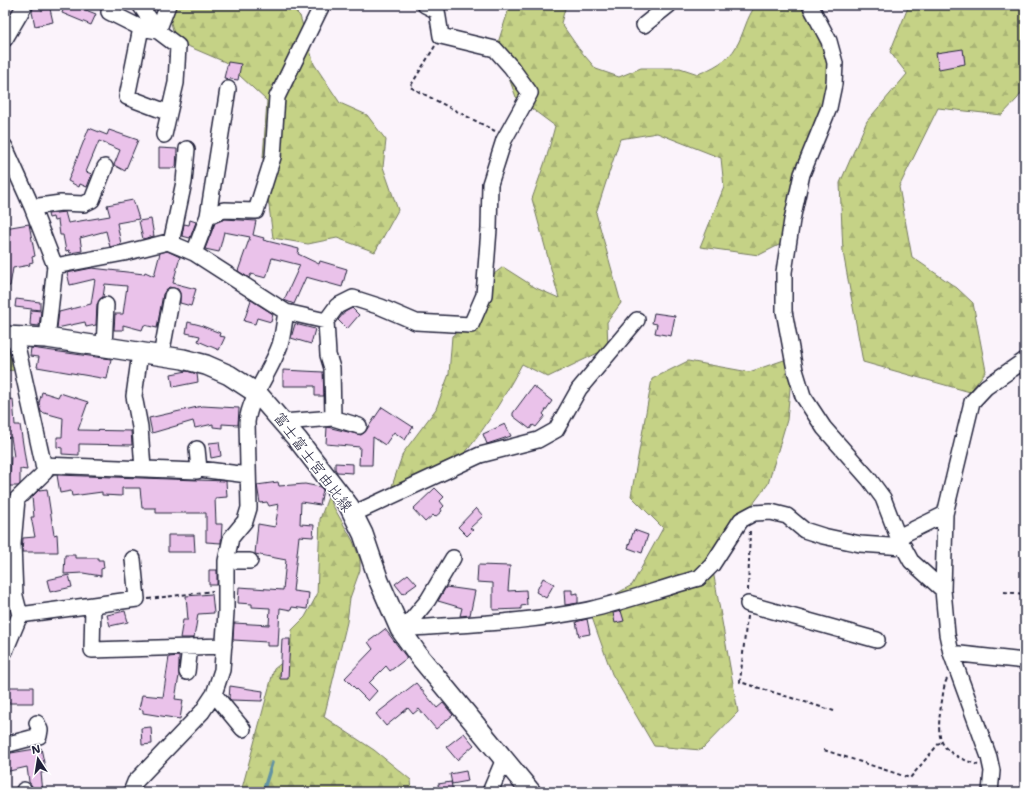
<svg xmlns="http://www.w3.org/2000/svg" width="1030" height="797" font-family="'Shantell Sans','Klee One',sans-serif">
	<defs>
		<pattern id="forest-firs" width="22" height="20" patternUnits="userSpaceOnUse"><rect width="22" height="20" fill="#c5d286"/><path d="M5 1l3.5 6h-7zM16 11l3.5 6h-7z" fill="#a9b475"/></pattern>
		<pattern id="cemetery-stones" width="16" height="16" patternUnits="userSpaceOnUse"><rect width="16" height="16" fill="#c5d286"/><path d="M2 7V4a2 2 0 0 1 4 0v3zM10 15v-3a2 2 0 0 1 4 0v3z" fill="#a9b475"/></pattern>
	</defs>
	<rect width="100%" height="100%" fill="#fbf3fb"/>
	<filter id="ink" filterUnits="userSpaceOnUse"><feTurbulence type="fractalNoise" baseFrequency=".025" numOctaves="2"/><feDisplacementMap in="SourceGraphic" scale="8" xChannelSelector="R" yChannelSelector="G"/><feConvolveMatrix kernelMatrix="1 2 1 2 8 2 1 2 1" color-interpolation-filters="sRGB"/></filter>
	<g filter="url(#ink)">
		<!-- forest -->
		<path fill="url(#forest-firs)" stroke="#747a60" d="M170,5h119l11,11 14,48 26,39 27,12 19,25 -3,27 15,43 -23,42 -38,-14 -29,6 -35,-6 -10,-80 4,-57 -42,-39 -49,-21 -8,-29z
			M510,5h56l-5,18 18,26 17,20 23,8 22,-9h39l18,6c13,-5 31,-14 38,-27 8,-13 10,-29 20,-42h49l28,50 -7,61 -37,124 -30,15 -59,-8 24,-60 -3,-29 -64,-25 -37,6 -24,74 25,90 -14,19 1,26 -60,29 -26,-13c-16,29 -56,102 -87,114 -13,5 -29,5 -43,8l11,-33 33,-44 13,-35 3,-38 27,-22 6,-33 18,-14 33,21 23,10 -27,-99 15,-43 8,-30 -39,-29 -19,-51z
			M909,5h116v81l-7,12 -16,17 -64,-7 -39,79 13,70 45,31 16,15 13,68 -16,21 -107,-30 -20,-110 -3,-69 27,-62 40,-47 -17,-22z
			M793,357l-6,63 -19,64 -27,36 -29,45 26,147 -37,38 -47,-4 -42,-72 -23,-65 43,-24 31,-57 -32,-32 21,-117 36,-18 61,11z
			M328,497l25,44 7,18v11l-10,28 -3,24 -23,95 50,33 37,30 1,12h-171l33,-123 15,-12 3,-27 13,-13 12,-22 3,-76z"/>
		<!-- cemetery -->
		<path fill="url(#cemetery-stones)" stroke="#747a60" d="M5,342l7,2 3,26 -10,1z"/>
		<g fill="none" stroke-linecap="round" stroke-linejoin="round">
			<!-- stream -->
			<path stroke="#6293a3" stroke-width="3.5" d="M263,792l9,-29"/>
		</g>
		<!-- building -->
		<path fill="#eac2ea" stroke="#22223b" d="M34,5h5l2,5 9,-1 3,13 -18,4 -3,-14z
			M65,5h8l23,9 -5,11 -29,-12z
			M963,49l2,15 -26,5 -3,-16z
			M228,62l13,2 -3,16 -14,-2z
			M89,128l18,7 2,-5 29,10 -13,31 -11,-6 6,-15 -21,-9 -13,31 6,2 -5,13 -7,-3 -1,3 -11,-6z
			M159,148l18,1 -1,19h-17z
			M133,200l6,19 -22,4 4,21 -11,3 -4,-16 -26,7 2,13 -12,2 -1,-3 -3,1 -3,-16h-3l-2,-15 -4,1 -1,-4 -4,1 -1,-4 17,-2 3,11 42,-7 -3,-11z
			M151,219l3,17 -11,3 -4,-18z
			M225,219l31,2 -3,14 11,3 -1,2 36,9 -1,5 21,10 1,-3 27,8 -5,18 -36,-10 -12,27 -10,-4 16,-35 -28,-7 -6,20 -15,-4 -2,4 -11,-7 12,-34 -26,-5 -5,20 -14,-3 10,-26z
			M190,220l6,2 -6,16 -8,-2 2,-12 5,1z
			M29,224l6,32 -3,1 1,5 -4,1 1,2 -17,3 -3,18h-5v-58z
			M167,251l13,6 -7,26 23,6 -5,17 -11,-3v-10l-2,-4 -9,-2 -6,7 -6,34 -13,-3 -2,5 -19,-5v5h-9l1,-16h8l4,-28 -22,-2 -2,13 -6,7 -1,21 -10,2 -1,-5 -28,6 2,-16 32,-8 4,-25 -25,6 -3,-12 25,-5 52,6 1,-2 9,4 6,-23z
			M16,299l24,3v8l-25,-3z
			M251,300l22,14 -2,8 -14,-4 -2,6 -11,-3z
			M352,308l7,7 -12,14 -9,-9 7,-8z
			M31,310l10,1 -2,15 -9,-1z
			M654,313l21,3 -4,20 -16,-3 2,-9 -5,-1z
			M188,322l12,3 20,8 -1,3 6,1 -6,13 -21,-9 2,-5 -14,-3z
			M295,324l20,5 -4,15 -20,-6z
			M31,348l80,11 -4,20 -70,-12 2,-10 -9,-1z
			M283,370l40,2 1,24h-9v-10h-32z
			M187,371l10,3 1,8 -25,5 -2,-13z
			M533,386l19,15 -9,13 2,2 -9,11 -3,-2 -3,4 -17,-13v-3z
			M42,392l16,5 2,-4 28,9 -10,28 53,1 1,14 -53,-1v11l-17,-1v-6l-5,-1v-10h5l1,-19 -22,-6 -2,-9z
			M13,399l2,26h5l7,45 -7,-1v15l-2,2h-13v-11h5l1,-19 3,1 -3,-20 -6,1v-38z
			M202,406l37,2 -1,17 -16,-1v4l-9,-1v-3l-18,4 -2,-7 -41,12 -3,-15z
			M382,407l31,20 -8,13 -11,-8 -9,13 -12,-8 -1,28h-13l1,-18 -34,-3 1,-17 34,8 4,-3z
			M505,424l6,12 -24,8 -4,-10z
			M219,442l2,14 -10,2 -2,-15z
			M335,463l18,1v9l-16,-1 -2,-3z
			M57,475l169,6 1,16 -12,1 1,26h6l-1,19 -15,-1v-29h-50v-5h-14l-2,-20h-18v8l-20,-1v-3l-30,4 -1,-5 -11,2z
			M278,482l1,4 26,-2 15,3 3,3 -3,15 -19,-3 -1,22 14,1 -1,12 -14,-1 -6,55 16,2 -2,16 -15,-2 -1,3 -11,-2 -2,38h-11v-4l-34,-2 1,-17 35,2 1,-17 -18,-1v-3l-14,-1 1,-16 44,3 3,-30 -31,-6 3,-30 17,3 4,-23 -10,2 -2,-4 -7,1 -3,-18z
			M435,488l9,9 -4,4 4,5 -3,3 1,2 -7,6 -2,-2 -8,7 -12,-13z
			M47,489l7,46 3,-1 1,18h-36l1,-14 12,-1 -4,-20h3l-2,-20 7,-7z
			M476,508l7,8 -13,12 3,2 -6,6 -9,-9z
			M634,530l14,5 -6,18 -14,-5z
			M168,535h26l1,17h-27z
			M65,555h10v3h23v2h5l1,8 -3,1v7l-18,-3 -19,1z
			M478,565l32,1 -2,25 18,-1 1,15 -6,1v3l-28,1v-27l-16,-1z
			M209,570h8v15h-8z
			M408,574l9,10 -14,10 -8,-10z
			M69,575l3,12 -22,5 -3,-12z
			M543,578l11,6 -8,14 -10,-6z
			M446,587l29,4 -5,24 -10,1 2,-8 -24,-7z
			M564,590h8v4l6,-1v10l-13,2z
			M212,594l2,19 -16,1 -4,24h-14l3,-18h5l-2,-24z
			M125,611l3,11 -18,4 -3,-11z
			M621,611l3,10 -9,2 -2,-10z
			M587,619l3,15 -11,2 -3,-14z
			M385,629l22,29 -17,13 -4,-5 -17,17 8,8 -9,10 -23,-23 28,-29 -5,-7z
			M282,639h8l-2,40h-8z
			M179,656v20l-4,23 8,1 -3,19 -37,-6v-3l-4,-1 3,-14 21,2 6,-40z
			M416,683l21,25 6,-5 10,12 -17,14 -17,-20 -6,5 -5,-6 -22,18 -10,-12z
			M230,686l33,5 -1,10 -31,-1 -2,-2z
			M6,687h27v16h-27z
			M151,727l1,17 -10,1 -1,-17z
			M464,733l10,12 -17,15 -11,-13z
			M41,748l5,24 -5,1 2,19h-10l-1,-6 -3,-4 -2,-15 -22,5v-18z
			M466,771l2,10 -16,3 -2,-10z
			M451,782l2,10h-14l-1,-8z"/>
		<g fill="none" stroke-linecap="round" stroke-linejoin="round">
			<defs>
				<path id="minor" d="M140,5l18,26 20,15 -2,37 -7,30 -42,-16 14,-69 17,3
					M810,5l19,36 6,22 -1,21 -5,24 -27,66 -10,46 -8,52v39l11,59 8,26 21,32 45,51 14,19 15,39 13,24 32,29
					M109,12l32,16
					M644,25l25,-20
					M158,31l10,-26
					M5,39l20,-34
					M164,135l5,-22
					M5,147l27,60 23,59 -8,72
					M32,207l29,-4 23,1 8,-4 13,-33
					M208,216l20,-127
					M171,243l13,-61 3,-33
					M194,253l14,-37 16,-6 32,1 17,-54 4,-60 45,-92
					M55,266l69,-13 44,-11 26,11 92,59c-2,11 -3,23 -6,33 -9,26 -30,51 -33,77l2,86 -4,13 -14,17 -5,23v51l-4,58 -8,24 -12,18 -67,70 -4,10
					M286,312l40,9 11,-15 16,-8 28,9 35,15 55,3 13,-30 5,-66 1,-45 14,-44 26,-47 -19,-26 -16,-18 -54,-13 -4,-25 -12,-6
					M104,347l2,-42
					M140,353l-6,43 6,31 3,42
					M161,356l11,-60
					M333,418l26,8
					M283,422l50,-4 -1,-50 -4,-13 -2,-34
					M197,449l2,20
					M43,465l154,6 2,-2 49,6
					M353,514l127,-59 58,-15 18,-10 23,-41 58,-69
					M898,537l47,-23
					M226,561h24
					M748,604l129,36
					M93,605l-1,45 132,-4
					M20,615l117,-16 -4,-40
					M400,629c63,-5 126,-6 188,-19 37,-8 74,-22 111,-32l13,-13 29,-45 13,-7 17,-1 16,4 17,14 19,6 37,8 44,3
					M404,629l24,-29 25,-42
					M5,651l15,-36 -5,-19 -2,-52 4,-45 28,-27 -30,-135
					M951,653l74,8
					M187,672l3,-25
					M214,694l29,35
					M5,745l34,-9 1,-6 -3,-7
					M24,792v-2
					M490,792l14,-33
					M990,792l2,-21 -3,-14 -38,-104 -4,-19 -4,-44 2,-76 27,-112 14,-15 39,-27"/>
				<path id="major" d="M5,336l42,2 136,21 23,6 23,10 29,19 40,46 51,66 14,28 16,47 21,48 19,27 112,136"/>
			</defs>
			<!-- minor casing -->
			<use href="#minor" stroke="#22223b" stroke-width="18"/>
			<!-- major casing -->
			<use href="#major" stroke="#22223b" stroke-width="22"/>
			<!-- path -->
			<path stroke="#22223b" stroke-width="2" stroke-dasharray="4 3" stroke-linecap="butt" d="M435,46l-25,41 85,44
				M748,591l2,-61
				M1004,592l21,2
				M148,599l65,-8
				M747,616l-7,66 94,29
				M947,679c-4,7 -4,19 -6,27 -6,39 1,46 37,59
				M824,750l86,28 31,-37"/>
			<!-- minor -->
			<use href="#minor" stroke="#fff" stroke-width="15"/>
			<!-- major -->
			<use href="#major" stroke="#fff" stroke-width="19"/>
		</g>
	</g>
	<g text-anchor="middle" dominant-baseline="central" stroke-width="3.5" stroke-linejoin="round" paint-order="stroke">
		<!-- street labels -->
		<g font-size="15" fill="#22223b" stroke="#fff">
			<text transform="translate(313 462) rotate(53)">富士富士宮由比線</text>
		</g>
	</g>
	<!-- margin -->
	<rect width="1030" height="797" fill="none" stroke="#fff" stroke-width="20"/>
	<rect x="10" y="10" width="1010" height="777" fill="none" stroke="#22223b" stroke-width="1.5" filter="url(#ink)"/>
	<!-- north arrow -->
	<g transform="translate(38 759) rotate(348)" stroke="#ffffff" stroke-width="3" paint-order="stroke">
	<path d="M0-3L7 15L0 10L-7 15Z" fill="#22223b"/>
	<text y="-6" font-size="11" font-weight="bold" text-anchor="middle" fill="#22223b">N</text>
	</g>
</svg>
